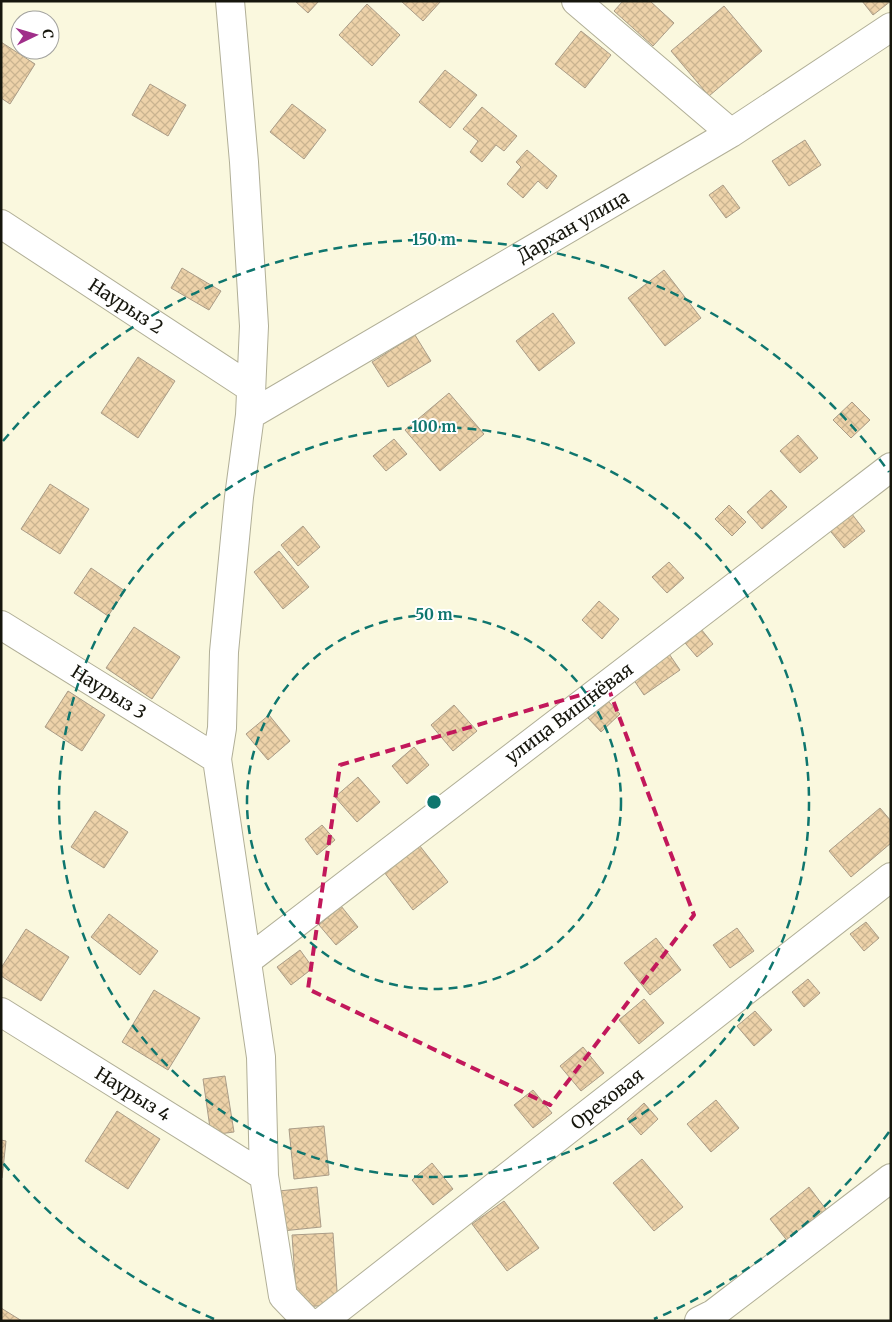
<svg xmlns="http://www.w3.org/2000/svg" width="892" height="1322" font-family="Merriweather,serif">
	<defs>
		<pattern id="building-cross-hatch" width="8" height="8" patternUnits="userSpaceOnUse" patternTransform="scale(1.25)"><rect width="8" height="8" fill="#edd2a9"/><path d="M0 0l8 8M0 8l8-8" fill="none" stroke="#cab490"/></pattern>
	</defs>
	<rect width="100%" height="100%" fill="#faf8de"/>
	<!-- building -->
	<path fill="url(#building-cross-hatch)" stroke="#aa9c87" d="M295,1h24l-11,12z
		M401,1h40l-18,20z
		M623,1h27l24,22 -21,23 -39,-35z
		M862,1h29l-18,14z
		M367,4l33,31 -28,31 -33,-31z
		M724,6l38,45 -53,45 -38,-45z
		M581,31l30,24 -26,33 -30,-24z
		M1,42l34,22 -25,40 -9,-6z
		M445,70l32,25 -27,33 -31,-26z
		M150,84l36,21 -18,31 -36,-21z
		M292,104l34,26 -22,29 -34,-27z
		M482,107l35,29 -13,15 -8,-6 -14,17 -12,-10 8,-11 -15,-12z
		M805,140l16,25 -32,21 -17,-25z
		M527,150l30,26 -10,13 -9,-8 -15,17 -16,-14 14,-17 -5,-5z
		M723,185l17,23 -14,10 -17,-23z
		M182,268l39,23 -12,19 -38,-22z
		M664,270l37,48 -36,28 -37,-48z
		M553,313l22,30 -36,28 -23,-30z
		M415,335l16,26 -43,26 -16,-25z
		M138,357l37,24 -37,57 -37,-25z
		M449,393l35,41 -44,37 -35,-41z
		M852,402l18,18 -19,18 -18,-18z
		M798,435l20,23 -18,15 -20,-22z
		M394,439l13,15 -21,17 -13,-15z
		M50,484l39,25 -29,45 -39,-25z
		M771,490l16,17 -25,22 -15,-17z
		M729,505l17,17 -14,14 -17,-17z
		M845,505l20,26 -21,17 -21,-26z
		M303,526l17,21 -22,19 -17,-21z
		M279,551l30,36 -26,22 -29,-37z
		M669,562l15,16 -17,15 -15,-16z
		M91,568l34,23 -17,25 -34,-23z
		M599,601l20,18 -17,20 -20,-19z
		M697,624l16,20 -16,13 -17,-20z
		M134,627l46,30 -28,42 -46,-31z
		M663,645l17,25 -36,25 -17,-25z
		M68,691l37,24 -23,36 -37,-24z
		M607,700l13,14 -19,18 -13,-14z
		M454,705l23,26 -24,20 -22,-26z
		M269,715l21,26 -22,19 -22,-26z
		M414,747l15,18 -22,19 -15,-18z
		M358,777l22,25 -23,20 -22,-25z
		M880,808l11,13v22l-40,34 -22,-26z
		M95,811l33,21 -24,36 -33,-21z
		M322,825l13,15 -18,15 -12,-16z
		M416,841l32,41 -35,28 -32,-42z
		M341,906l17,21 -22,18 -17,-20z
		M109,914l49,37 -18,24 -49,-38z
		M866,922l13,16 -15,13 -14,-17z
		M737,928l17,23 -24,17 -17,-23z
		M26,929l43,28 -28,44 -40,-25v-8z
		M656,938l25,32 -31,25 -26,-32z
		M300,950l13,18 -22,17 -14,-18z
		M808,979l12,14 -16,14 -12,-15z
		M154,990l46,28 -32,52 -46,-28z
		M644,999l20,24 -25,21 -20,-24z
		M755,1011l17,19 -18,16 -17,-20z
		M583,1047l21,26 -23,18 -21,-25z
		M225,1076l9,56 -23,3 -8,-56z
		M533,1090l19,23 -19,15 -19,-23z
		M716,1100l23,28 -28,24 -24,-28z
		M644,1103l14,16 -17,16 -14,-16z
		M117,1111l43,28 -32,50 -43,-28z
		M324,1126l5,49 -35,4 -5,-50z
		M1,1140l5,1 -4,37h-1z
		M642,1159l41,48 -29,24 -41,-48z
		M432,1163l21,26 -20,16 -21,-25z
		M317,1187l4,40 -39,4 -3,-40z
		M809,1187l19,25 -39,31 -19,-24z
		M504,1201l35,47 -32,23 -35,-47z
		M333,1233l5,72 -41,2 -5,-72z
		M1,1308l21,13h-21z"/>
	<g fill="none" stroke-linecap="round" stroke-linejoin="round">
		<defs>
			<path id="minor" d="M230,1l14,161 10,164 -4,89 -11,82 -15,155 -2,76 -5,31 44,298 3,119 19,120 24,25
				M576,1l155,132
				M1,224l250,164
				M250,415l481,-282 160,-106
				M1,625l216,134
				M248,960l643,-493
				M1,1012l263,164
				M323,1321l568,-444
				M699,1321l14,-7 178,-136"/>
		</defs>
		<!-- minor casing -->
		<use href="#minor" stroke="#b1af97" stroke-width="30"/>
		<!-- minor -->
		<use href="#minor" stroke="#fff" stroke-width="28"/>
	</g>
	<!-- marked area -->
	<path fill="none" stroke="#c2185b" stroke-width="4" stroke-dasharray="10 6" stroke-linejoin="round" d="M608,687l86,228 -144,190 -242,-116 32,-224z"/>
	<!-- distance rings -->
	<g fill="none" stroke="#0f766e" stroke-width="2.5" stroke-dasharray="9 6">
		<circle cx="434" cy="802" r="187"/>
		<circle cx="434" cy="802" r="375"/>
		<path d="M889 1132A562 562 0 0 1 654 1319M214 1319A562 562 0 0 1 3 1163M3 441A562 562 0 0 1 889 472"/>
	</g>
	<g text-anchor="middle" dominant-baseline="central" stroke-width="4" stroke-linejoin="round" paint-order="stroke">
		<!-- street labels -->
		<g font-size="18" fill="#16160d" stroke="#fff">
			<text transform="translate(573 226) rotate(-30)">Дархан улица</text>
			<text transform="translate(126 306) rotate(33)">Наурыз 2</text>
			<text transform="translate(109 692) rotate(32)">Наурыз 3</text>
			<text transform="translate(569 713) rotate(-37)">улица Вишнёвая</text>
			<text transform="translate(133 1094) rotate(32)">Наурыз 4</text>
			<text transform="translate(607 1099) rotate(-38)">Ореховая</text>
		</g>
	</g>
	<circle cx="434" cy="802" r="8" fill="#0f766e" stroke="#fff" stroke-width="2.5"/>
	<g font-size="15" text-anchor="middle" font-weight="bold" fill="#0f766e" stroke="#fff" stroke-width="4" stroke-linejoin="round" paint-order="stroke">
		<text x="434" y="245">150 m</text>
		<text x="434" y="432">100 m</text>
		<text x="434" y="620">50 m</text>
	</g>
	<!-- border -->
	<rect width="892" height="1322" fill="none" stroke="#16160d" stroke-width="5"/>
	<!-- north arrow -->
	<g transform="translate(35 35) rotate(85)"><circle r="24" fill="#ffffff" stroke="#a2a29e"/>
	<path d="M0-4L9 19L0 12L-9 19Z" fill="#a02e8a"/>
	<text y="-8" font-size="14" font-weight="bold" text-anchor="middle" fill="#16160d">С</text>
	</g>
</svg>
